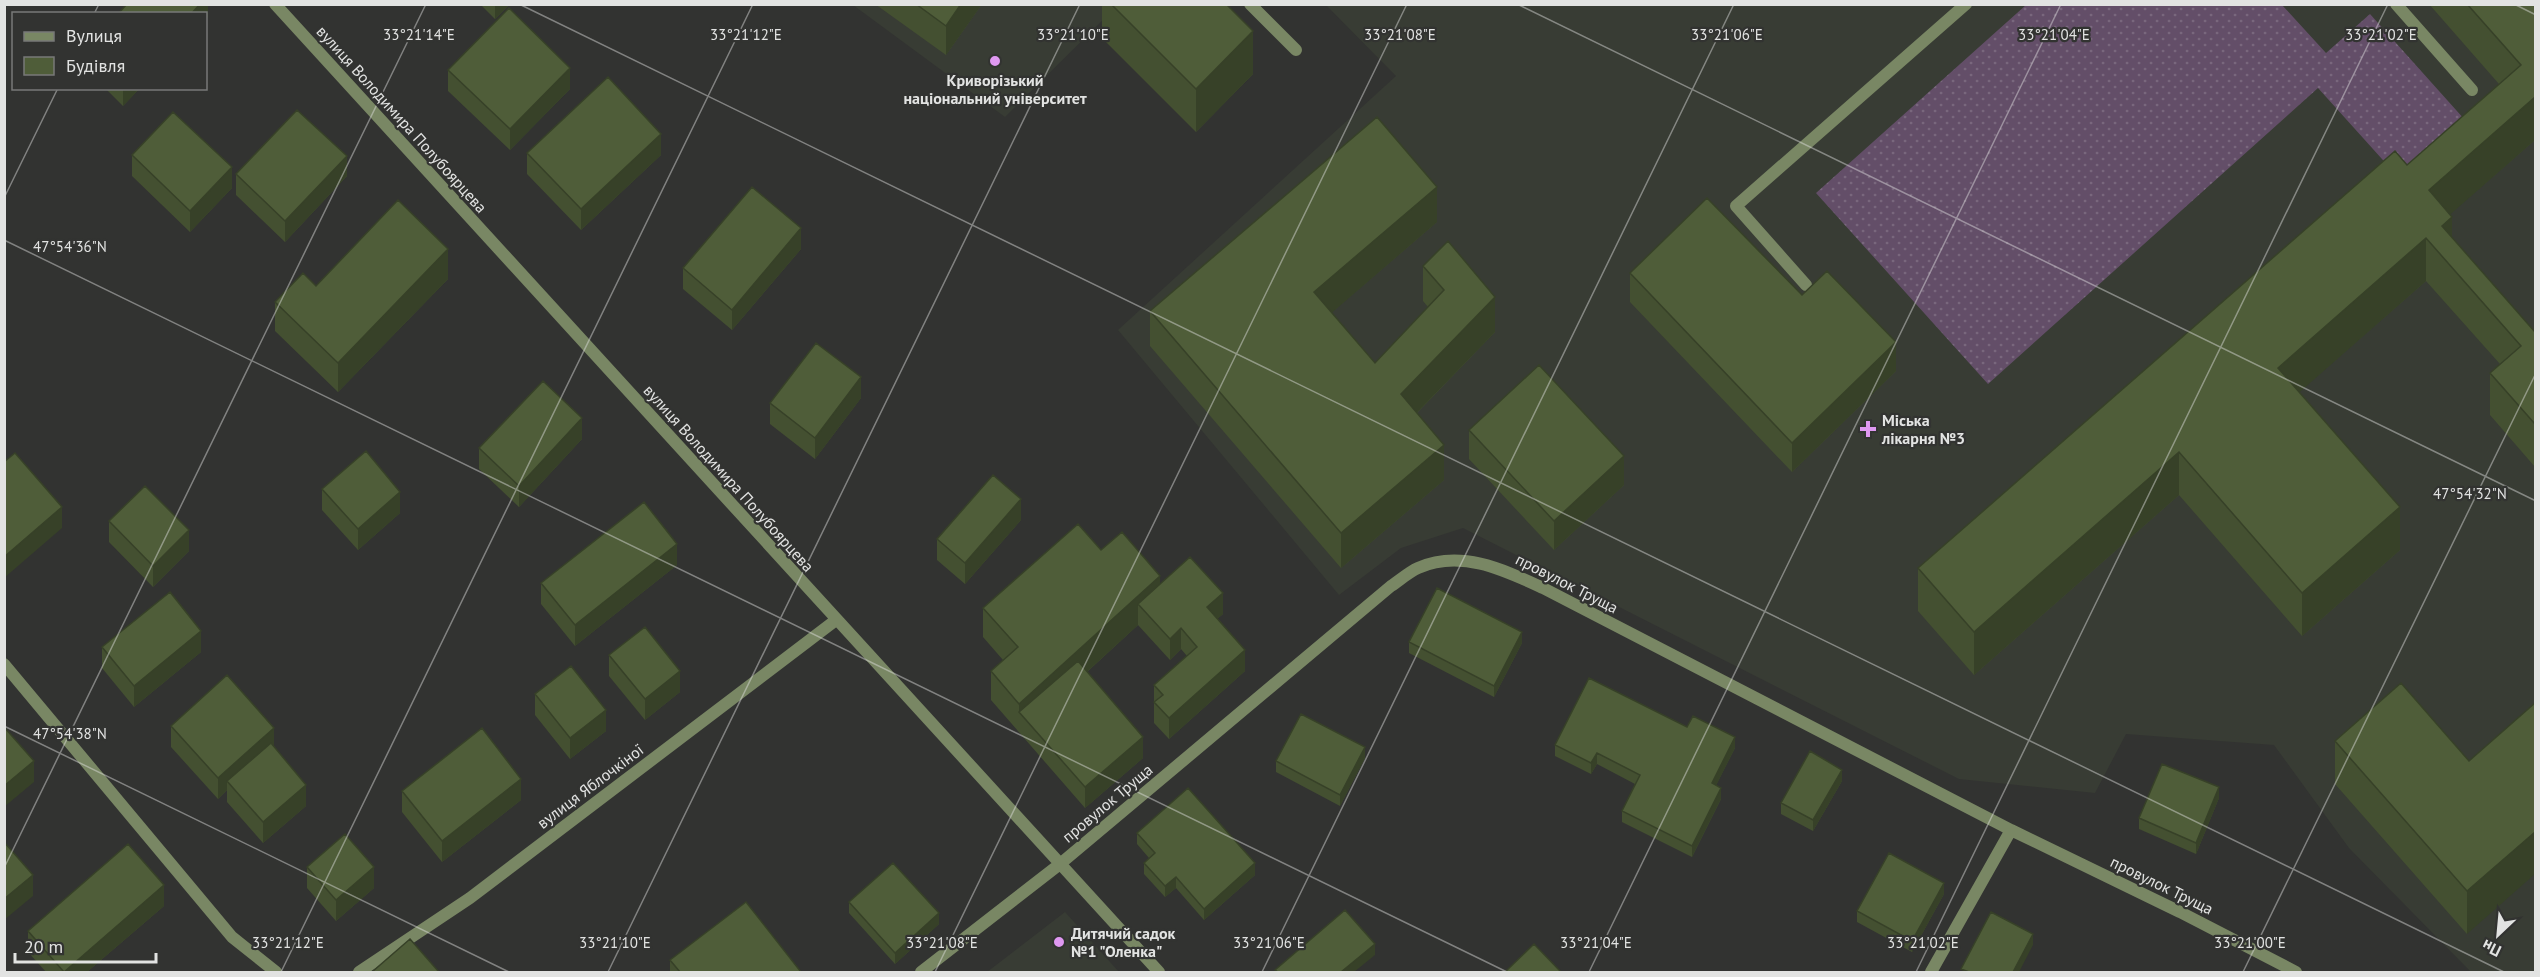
<svg xmlns="http://www.w3.org/2000/svg" width="2540" height="977" font-family="'PT Sans',sans-serif">
	<defs>
		<pattern id="grass-dots" width="8" height="8" patternUnits="userSpaceOnUse" patternTransform="scale(1.5)"><rect width="8" height="8" fill="#634e68"/><path d="M2 2h.1M6 6h.1" fill="none" stroke="#79677d" stroke-width="1.8" stroke-linecap="round"/></pattern>
	</defs>
	<rect width="100%" height="100%" fill="#323331"/>
	<!-- built -->
	<path fill="#383c34" d="M853,5h265l-113,112z
		M1326,5h1209v967h-64l-122,-124 -75,-103 -148,-11 -31,59 -136,-14 -496,-251 -62,20 -62,47 -221,-265 278,-254z
		M1065,912l54,60h-132z"/>
	<!-- grass -->
	<path fill="url(#grass-dots)" d="M2026,5h256l44,48 44,-39 95,106 -65,59 -82,-91 -330,296 -172,-191z"/>
	<g fill="none" stroke-linecap="round" stroke-linejoin="round">
		<!-- service -->
		<path stroke="#798764" stroke-width="12" d="M1250,4l46,46
			M2396,4l76,86
			M1806,285l-70,-79 230,-202"/>
		<!-- pedestrian -->
		<path stroke="#798764" stroke-width="12" d="M1060,864l331,-278c9,-6 18,-14 27,-18 43,-19 86,2 125,20l468,242 169,82 116,60
			M1931,972l80,-142"/>
		<!-- minor -->
		<path stroke="#798764" stroke-width="12" d="M275,4l884,968
			M4,664l228,273 44,35
			M359,972l111,-74 366,-278
			M921,972l139,-108"/>
	</g>
	<!-- wall -->
	<path fill="#445031" d="M480,4h30l-15,15z
		M875,4h107l-36,51z
		M1102,4h124l27,70 -57,58 -94,-94z
		M2429,4h106v136l-85,74 2,24 83,94v135l-45,-52v-42l10,-9 -74,-83 -127,111 101,158 -98,86 -123,-141 -205,180 -56,-64v-43l489,-403 92,-81z
		M448,70l122,19 -60,61 -62,-59z
		M105,88h35l-17,18z
		M527,153l134,2 -80,75 -54,-56z
		M132,155l100,33 -42,44 -58,-56z
		M236,174l111,2 -62,66 -49,-47z
		M1437,222l-106,91 44,50 53,-56 -5,-6v-35l72,66 -78,81 27,67 -103,88 -191,-222v-35z
		M801,249l-69,81 -49,-41v-21z
		M1630,273l172,22 94,76 -104,101 -162,-170z
		M448,279l-110,113 -63,-61v-29l41,-16z
		M861,398l-46,61 -45,-35v-21z
		M1469,430l155,55 -70,65 -85,-91z
		M582,439l-63,68 -40,-38v-21z
		M322,489l78,24 -42,37 -36,-40z
		M1021,520l-56,64 -28,-24v-21z
		M109,521l80,30 -36,36 -44,-45z
		M677,565l-102,81 -34,-42v-21z
		M1160,584l63,30 -6,5 28,52 -76,68 -15,-16v-38l33,-29 -6,-7 -11,11 -32,-35 -51,47 56,86 -58,50 -94,-108v-29l12,-11 -20,-23v-29z
		M1409,642l113,1 -28,54 -85,-44z
		M102,647l99,5 -67,55 -32,-39z
		M609,655l71,37 -35,28 -36,-44z
		M535,694l71,37 -36,28 -35,-44z
		M171,726l103,20 32,60 -43,37 -36,-41v-12l-9,9 -47,-52z
		M1687,727l48,21 -19,37 5,14 -29,58 -70,-35v-11l13,-27 -38,-20 -6,10 -36,-18v-11z
		M2335,741l134,20 -2,173 -132,-150z
		M1365,758l-25,48 -64,-34v-11z
		M1842,781l-29,50 -32,-17v-11z
		M402,791l119,9 -79,62 -40,-50z
		M2219,798l-23,56 -57,-25v-11z
		M1137,833l118,42 -51,45 -28,-32 -11,9 -21,-23v-11l5,-5 -12,-14z
		M307,867l67,21 -38,33 -29,-33z
		M1944,894l-32,58 -55,-30v-11z
		M849,902l90,22 -44,40 -46,-51z
		M164,906l-77,66h-41l-18,-20v-21z
		M670,960l131,12h-131z"/>
	<!-- shaded-wall -->
	<path fill="#374128" d="M200,4h8v13l-2,2v-5h-15z
		M495,4h15l-15,15z
		M961,4h21l-36,51v-29z
		M1253,31v43l-57,58v-43z
		M570,68v21l-60,61v-21z
		M123,88h17l-17,18z
		M2535,97v43l-106,93v-43z
		M661,134v21l-80,75v-21z
		M347,156v20l-62,66v-21z
		M232,167v21l-42,44v-21z
		M1437,187v35l-123,106v-36z
		M2452,217v43l-10,-34z
		M801,228v21l-69,81v-20z
		M2426,238v43l-148,130v-43z
		M448,249v30l-110,113v-29z
		M1495,297v35l-94,97v-35z
		M1896,342v29l-104,101v-29z
		M861,377v21l-46,61v-21z
		M582,418v21l-63,68v-21z
		M1444,445v35l-103,88v-35z
		M2179,452v43l-205,180v-43z
		M1624,456v29l-70,65v-29z
		M400,492v21l-42,37v-21z
		M1021,499v21l-56,64v-21z
		M62,507v21l-58,50v-21z
		M2400,507v43l-98,86v-43z
		M189,530v21l-36,36v-21z
		M677,544v21l-102,81v-21z
		M1160,576v29l-22,-1v21l-108,99 -11,-12v-8z
		M1223,593v21l-16,14v-21z
		M1181,628v21l-11,11v-21z
		M201,631v21l-67,55v-21z
		M1522,632v11l-28,54v-11z
		M1245,650v21l-76,68v-21z
		M680,671v21l-35,28v-21z
		M606,710v21l-36,28v-21z
		M274,728v21l-47,32v9l-9,9v-21z
		M1143,737v21l-58,50v-21z
		M1735,737v11l-23,46v-11z
		M1365,747v11l-25,48v-11z
		M1597,753v11l-6,10v-11z
		M34,761v21l-30,25v-21z
		M1842,770v11l-29,50v-11z
		M521,779v21l-79,62v-21z
		M306,785v21l-43,37v-21z
		M2219,787v11l-23,56v-11z
		M1721,788v11l-29,58v-11z
		M2535,832v42l-68,60v-43z
		M1255,863v12l-51,45v-11z
		M374,867v21l-38,33v-21z
		M33,875v21l-29,24v-21z
		M1176,877v11l-11,9v-11z
		M1944,883v11l-32,58v-11z
		M164,885v21l-77,66h-23z
		M939,913v11l-44,40v-11z
		M2033,934v11l-14,27h-6z
		M1375,944v11l-21,17h-13z"/>
	<!-- building -->
	<path fill="#4f5d39" stroke="#374128" stroke-width="1.5" d="M127,4h73l-9,10h-73z
		M916,4h45l-15,22z
		M1111,4h115l27,27 -57,58z
		M2467,4h68v93l-106,93 23,27 -10,9 93,106v92l-45,-51 31,-27 -95,-108 -148,130 122,139 -98,86 -123,-141 -205,180 -56,-64 477,-417 12,14 114,-100z
		M509,8l61,60 -60,61 -62,-59z
		M608,77l53,57 -80,75 -54,-56z
		M297,110l50,46 -62,65 -49,-47z
		M173,112l59,55 -42,44 -58,-56z
		M1377,117l60,70 -123,105 61,71 69,-73 -21,-24 25,-25 47,56 -94,97 43,51 -103,88 -191,-222z
		M752,187l49,41 -69,82 -49,-42z
		M1707,198l95,97 25,-24 69,71 -104,101 -162,-170z
		M398,200l50,49 -110,114 -63,-61 28,-29 13,13z
		M816,343l45,34 -46,61 -45,-35z
		M1539,365l85,91 -70,65 -85,-91z
		M543,381l39,37 -63,68 -40,-38z
		M366,451l34,41 -42,37 -36,-40z
		M15,453l47,54 -58,50v-95z
		M993,475l28,24 -56,64 -28,-24z
		M145,486l44,44 -36,36 -44,-45z
		M644,502l33,42 -102,81 -34,-42z
		M1078,524l23,26 21,-18 38,44 -141,128 -28,-33 27,-24 -35,-39z
		M1190,557l33,36 -16,14 38,43 -76,68 -15,-16 9,-7 -9,-10 43,-38 -16,-19 -11,11 -32,-35z
		M1437,588l85,44 -28,54 -85,-44z
		M170,592l31,39 -67,55 -32,-39z
		M645,627l35,44 -35,28 -36,-44z
		M1078,661l65,76 -58,50 -66,-75z
		M571,666l35,44 -36,28 -35,-44z
		M227,675l47,53 -56,50 -47,-52z
		M1589,678l98,49 6,-11 42,21 -23,46 9,5 -29,58 -70,-35 18,-36 -43,-22 -6,10 -36,-18z
		M2401,683l68,78 66,-58v129l-68,59 -132,-150z
		M1301,714l64,33 -25,48 -64,-34z
		M4,727l30,34 -30,25z
		M482,728l39,51 -79,62 -40,-50z
		M271,743l35,42 -43,37 -36,-41z
		M1810,751l32,19 -29,50 -32,-17z
		M2162,764l57,23 -23,56 -57,-25z
		M1188,788l67,75 -51,46 -28,-32 -11,9 -21,-23 11,-10 -18,-20z
		M345,834l29,33 -38,33 -29,-33z
		M4,842l29,33 -29,24z
		M128,844l36,41 -100,87 -36,-41z
		M1889,853l55,30 -32,58 -55,-30z
		M893,863l46,50 -44,40 -46,-51z
		M746,902l55,70h-121l-10,-12z
		M1345,910l30,34 -34,28h-63l-3,-2z
		M1991,912l42,22 -20,38h-44l-8,-3z
		M410,939l29,33h-67z
		M1534,944l27,28h-56z"/>
	<!-- ticks -->
	<path fill="none" stroke="#e2e3e2" stroke-width="1.5" stroke-opacity="0.45" d="M519,4l1985,968M1517,4l1019,497M2514,4l22,11M94,14l5,-10M4,198l54,-110M4,240l1503,732M4,726l505,246M4,868l422,-864M281,972l472,-968M608,972l472,-968M935,972l472,-968M1262,972l472,-968M1589,972l472,-968M1916,972l472,-968M2243,972l293,-599"/>
	<!-- markers -->
	<g fill="#df98f1" stroke="#323331" stroke-width="2">
		<circle cx="995" cy="61" r="6"/>
		<path d="M1865 420h6v6h6v6h-6v6h-6v-6h-6v-6h6z"/>
		<circle cx="1059" cy="942" r="6"/>
	</g>
	<g text-anchor="middle" dominant-baseline="central" stroke-width="4.5" stroke-linejoin="round" paint-order="stroke">
		<!-- poi labels -->
		<g font-size="16" font-weight="bold" fill="#e2e3e2" stroke="#323331" text-anchor="start">
			<text x="995" y="80" text-anchor="middle">Криворізький<tspan x="995" dy="18">національний університет</tspan></text>
			<text x="1882" y="420">Міська<tspan x="1882" dy="18">лікарня №3</tspan></text>
			<text x="1071" y="933">Дитячий садок<tspan x="1071" dy="18">№1 "Оленка"</tspan></text>
		</g>
		<!-- street labels -->
		<g font-size="16" fill="#e2e3e2" stroke="#323331">
			<text transform="translate(402 119) rotate(48)">вулиця Володимира Полубоярцева</text>
			<text transform="translate(729 478) rotate(48)">вулиця Володимира Полубоярцева</text>
			<text transform="translate(1567 583) rotate(27)">провулок Труща</text>
			<text transform="translate(590 786) rotate(-37)">вулиця Яблочкіної</text>
			<text transform="translate(1107 803) rotate(-40)">провулок Труща</text>
			<text transform="translate(2162 885) rotate(26)">провулок Труща</text>
		</g>
	</g>
	<g font-size="15" text-anchor="middle" fill="#e2e3e2" stroke="#323331" stroke-width="4.5" stroke-linejoin="round" paint-order="stroke">
		<text x="419" y="40">33°21'14"E</text>
		<text x="746" y="40">33°21'12"E</text>
		<text x="1073" y="40">33°21'10"E</text>
		<text x="1400" y="40">33°21'08"E</text>
		<text x="1727" y="40">33°21'06"E</text>
		<text x="2054" y="40">33°21'04"E</text>
		<text x="2381" y="40">33°21'02"E</text>
		<text x="70" y="252">47°54'36"N</text>
		<text x="2470" y="499">47°54'32"N</text>
		<text x="70" y="739">47°54'38"N</text>
		<text x="288" y="948">33°21'12"E</text>
		<text x="615" y="948">33°21'10"E</text>
		<text x="942" y="948">33°21'08"E</text>
		<text x="1269" y="948">33°21'06"E</text>
		<text x="1596" y="948">33°21'04"E</text>
		<text x="1923" y="948">33°21'02"E</text>
		<text x="2250" y="948">33°21'00"E</text>
	</g>
	<!-- border -->
	<rect width="2540" height="977" fill="none" stroke="#e2e3e2" stroke-width="12"/>
	<!-- legend -->
	<rect x="12" y="12" width="195" height="78" fill="#323331" stroke="#787978" stroke-width="1.5"/>
	<rect x="24" y="32" width="30" height="9" fill="#798764" stroke="#787978" stroke-width="1.5"/>
	<text x="66" y="42" font-size="18" fill="#e2e3e2">Вулиця</text>
	<rect x="24" y="57" width="30" height="18" fill="#4f5d39" stroke="#787978" stroke-width="1.5"/>
	<text x="66" y="72" font-size="18" fill="#e2e3e2">Будівля</text>
	<!-- north arrow -->
	<g transform="translate(2498 935) rotate(206)" stroke="#323331" stroke-width="4.5" paint-order="stroke">
	<path d="M0-4.5L10 22L0 15L-10 22Z" fill="#e2e3e2"/>
	<text y="-9" font-size="16" font-weight="bold" text-anchor="middle" fill="#e2e3e2">Пн</text>
	</g>
	<!-- scale -->
	<path d="M15 953v9h141v-9" fill="none" stroke="#e2e3e2" stroke-width="3"/>
	<text x="24" y="953" font-size="18" fill="#e2e3e2" stroke="#323331" stroke-width="4.5" paint-order="stroke">20 m</text>
</svg>
